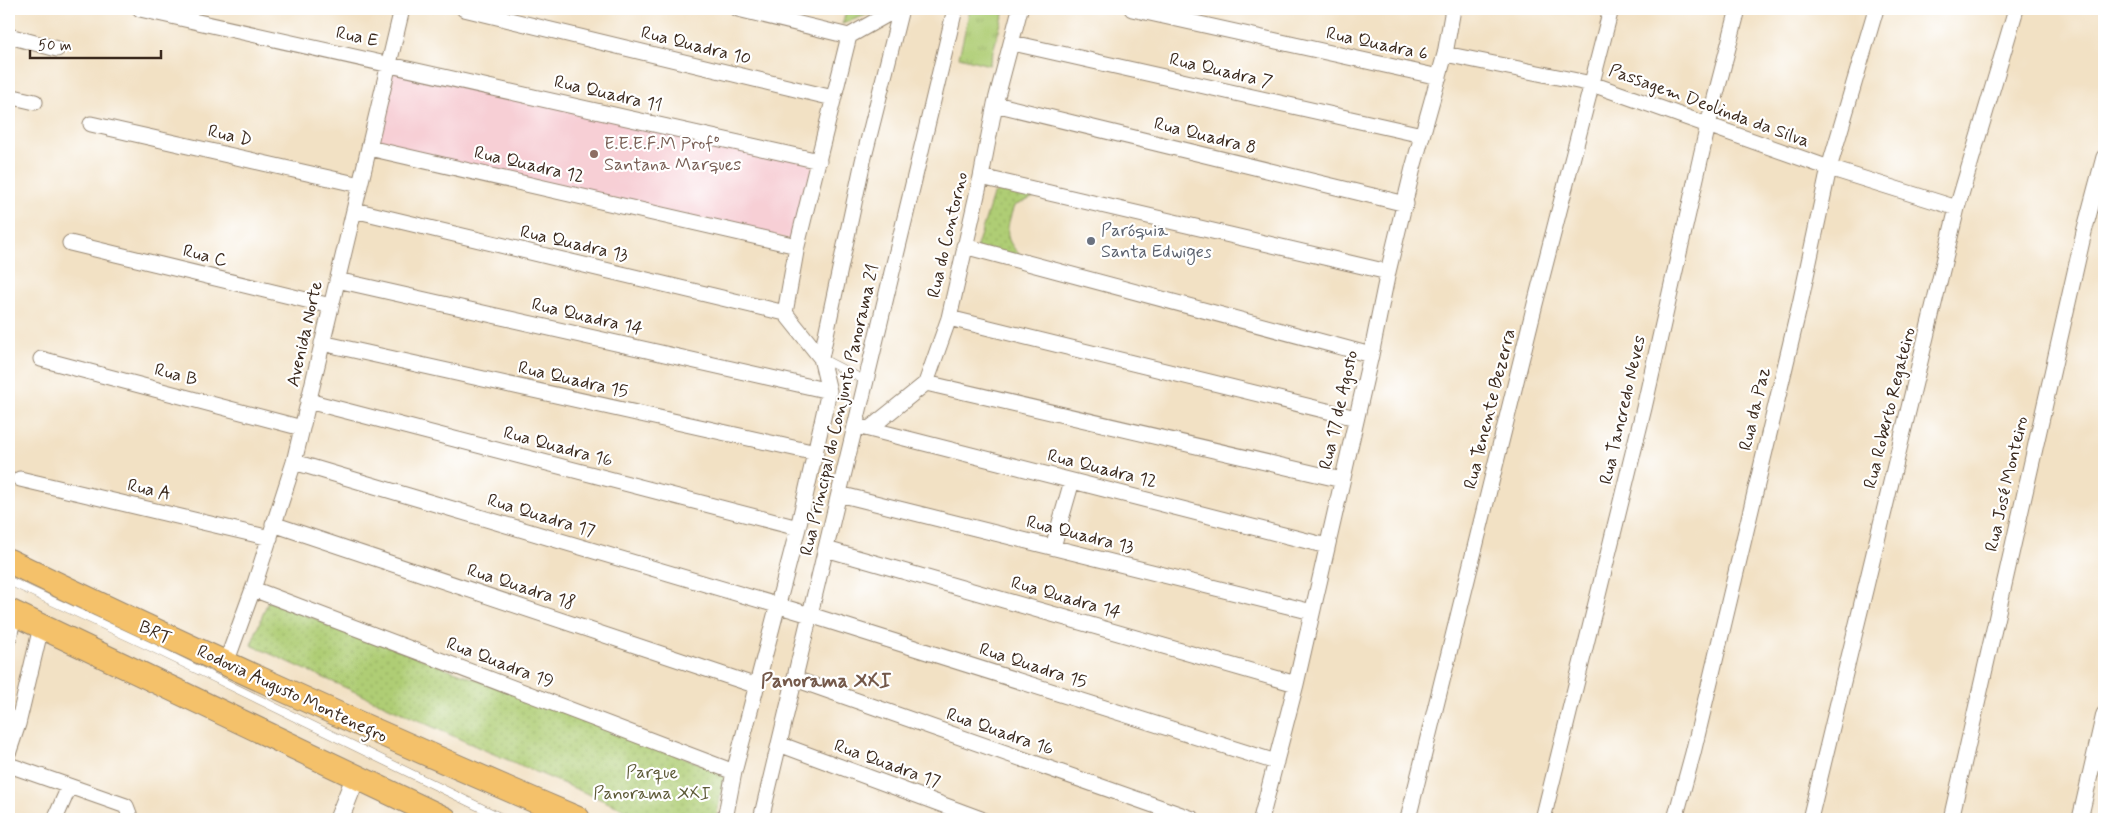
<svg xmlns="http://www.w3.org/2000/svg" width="2113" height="828" font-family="Mynerve,sans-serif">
	<defs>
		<pattern id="grass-tufts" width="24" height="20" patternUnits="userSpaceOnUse" patternTransform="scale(1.25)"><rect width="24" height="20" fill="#afcd74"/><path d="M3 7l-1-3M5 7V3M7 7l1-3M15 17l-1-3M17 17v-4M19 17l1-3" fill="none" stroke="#97b064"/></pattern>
		<pattern id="park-dots" width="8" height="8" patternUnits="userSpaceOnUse" patternTransform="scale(1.25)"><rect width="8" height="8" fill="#afcd74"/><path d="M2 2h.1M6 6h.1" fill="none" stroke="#97b064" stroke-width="1.8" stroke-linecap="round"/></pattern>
	</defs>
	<rect width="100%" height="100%" fill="#fff"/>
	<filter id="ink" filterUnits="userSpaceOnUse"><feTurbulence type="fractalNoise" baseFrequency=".02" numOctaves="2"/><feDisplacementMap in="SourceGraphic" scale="10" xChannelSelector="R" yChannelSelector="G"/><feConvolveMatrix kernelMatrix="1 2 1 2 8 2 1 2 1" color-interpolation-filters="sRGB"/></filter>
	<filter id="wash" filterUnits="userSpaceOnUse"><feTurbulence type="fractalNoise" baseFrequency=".0096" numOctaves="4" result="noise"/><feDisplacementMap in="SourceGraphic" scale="20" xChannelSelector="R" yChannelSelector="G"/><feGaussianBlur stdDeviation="1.12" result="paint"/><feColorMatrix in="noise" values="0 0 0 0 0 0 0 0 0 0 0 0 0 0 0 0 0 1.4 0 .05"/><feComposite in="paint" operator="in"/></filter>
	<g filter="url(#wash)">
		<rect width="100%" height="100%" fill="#f2e1c4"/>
		<!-- built -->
		<path fill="#f7cfd5" d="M388,68l426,96 -22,76 -418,-95z"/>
		<!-- grass -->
		<path fill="url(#grass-tufts)" stroke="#757c49" d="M970,9h35l-16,56 -30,-8z"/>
		<!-- park -->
		<path fill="url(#park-dots)" stroke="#757c49" d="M1003,188l36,7 -25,11c-12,33 -7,36 16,59l-54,-16 17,-54z
			M268,601l457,172 -9,46h-69l-165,-70 -231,-104z"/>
		<!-- garden -->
		<path fill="#afcd74" stroke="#757c49" d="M847,9h35l-40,15z"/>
	</g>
	<g filter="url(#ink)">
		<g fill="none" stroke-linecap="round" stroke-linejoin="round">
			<defs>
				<path id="service" d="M821,358l45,23
					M9,581l144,67 351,171"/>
				<path id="minor" d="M140,9l679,152
					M464,9l369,89
					M738,9l111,27
					M1132,9l307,68
					M9,36l48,13
					M1013,43l409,92
					M1445,54l147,30 237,84 128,40
					M9,96l26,6
					M995,104l411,100
					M91,124l269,61
					M369,148l428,98
					M981,177l407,95
					M354,210l431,103
					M70,243l261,63
					M964,246l407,109
					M337,280l492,111
					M949,318l407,100
					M322,343l494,110
					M821,358l-36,-45 12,-67 52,-210 48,-27
					M41,359l261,69
					M926,383l416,97
					M308,401l490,127
					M855,426l14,3 57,-46 23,-65 32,-141 14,-73 25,-95
					M869,429l458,117
					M294,462l516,153 466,147
					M20,479l250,59
					M839,494l473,118
					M273,524l484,162
					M1053,547l19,-66
					M826,549l470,135
					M253,589l481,183
					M9,638l5,-24
					M226,663l27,-74 41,-127 108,-453
					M795,679l398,140
					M779,744l202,75
					M9,751l9,-27 23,-97
					M9,765l117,41 5,13
					M55,819l14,-32
					M725,819l9,-47 64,-244 31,-137 -8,-33 42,-197 38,-152
					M761,819l194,-810
					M1261,819l35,-135 75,-329 17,-83 25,-104 32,-114 8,-45
					M1408,819l127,-515 76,-295
					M1543,819l101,-411 64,-283 30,-116
					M1675,819l18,-66 107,-449 29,-136 47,-159
					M1810,819l147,-611 59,-199
					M1951,819l133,-587 20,-75
					M2080,819l24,-105"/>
				<path id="tertiary" d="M339,819l17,-43"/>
				<path id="primary" d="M9,561c187,91 377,176 569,258
					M9,611l436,208"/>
			</defs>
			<!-- service casing -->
			<use href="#service" stroke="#968671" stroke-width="9"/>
			<!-- minor casing -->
			<use href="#minor" stroke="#968671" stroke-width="17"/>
			<!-- tertiary casing -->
			<use href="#tertiary" stroke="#968671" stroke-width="21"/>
			<!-- primary casing -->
			<use href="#primary" stroke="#968671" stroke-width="26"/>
			<!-- service -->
			<use href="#service" stroke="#fff" stroke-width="8"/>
			<!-- minor -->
			<use href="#minor" stroke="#fff" stroke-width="15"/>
			<!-- tertiary -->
			<use href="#tertiary" stroke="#fff" stroke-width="19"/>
			<!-- primary -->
			<use href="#primary" stroke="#f4c16a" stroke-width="24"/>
		</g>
	</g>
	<!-- markers -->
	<circle fill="#8d6e63" stroke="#fff" stroke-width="2" cx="594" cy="154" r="5"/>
	<circle fill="#6b7280" stroke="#fff" stroke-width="2" cx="1091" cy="241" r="5"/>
	<g text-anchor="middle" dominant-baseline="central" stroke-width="4.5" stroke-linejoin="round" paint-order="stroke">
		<!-- street labels -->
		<g font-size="18" fill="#3b2a1e" stroke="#fff">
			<text transform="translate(357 37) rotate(12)">Rua E</text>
			<text transform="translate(1377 44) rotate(12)">Rua Quadra 6</text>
			<text transform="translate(696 46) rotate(14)">Rua Quadra 10</text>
			<text transform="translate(1221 71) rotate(13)">Rua Quadra 7</text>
			<text transform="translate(608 94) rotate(13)">Rua Quadra 11</text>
			<text transform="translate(1709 106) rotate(20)">Passagem Deolinda da Silva</text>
			<text transform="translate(230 136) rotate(13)">Rua D</text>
			<text transform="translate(1205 136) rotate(14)">Rua Quadra 8</text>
			<text transform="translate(529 165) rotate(13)">Rua Quadra 12</text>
			<text transform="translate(948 235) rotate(-77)">Rua do Contorno</text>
			<text transform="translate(574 244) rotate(13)">Rua Quadra 13</text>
			<text transform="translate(205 256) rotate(14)">Rua C</text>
			<text transform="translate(587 317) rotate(13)">Rua Quadra 14</text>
			<text transform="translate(305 334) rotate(-77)">Avenida Norte</text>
			<text transform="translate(176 375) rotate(15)">Rua B</text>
			<text transform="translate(573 380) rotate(13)">Rua Quadra 15</text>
			<text transform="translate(1890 408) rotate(-76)">Rua Roberto Regateiro</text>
			<text transform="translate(1490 409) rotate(-76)">Rua Tenente Bezerra</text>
			<text transform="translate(1755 409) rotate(-77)">Rua da Paz</text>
			<text transform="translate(840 410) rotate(-77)">Rua Principal do Conjunto Panorama 21</text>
			<text transform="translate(1339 410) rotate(-77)">Rua 17 de Agosto</text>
			<text transform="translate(1623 410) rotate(-77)">Rua Tancredo Neves</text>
			<text transform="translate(558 447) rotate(15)">Rua Quadra 16</text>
			<text transform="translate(1102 469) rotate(14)">Rua Quadra 12</text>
			<text transform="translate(2007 484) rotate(-77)">Rua José Monteiro</text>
			<text transform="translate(149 490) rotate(13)">Rua A</text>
			<text transform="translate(541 516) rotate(17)">Rua Quadra 17</text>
			<text transform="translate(1080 535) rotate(14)">Rua Quadra 13</text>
			<text transform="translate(521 587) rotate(18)">Rua Quadra 18</text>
			<text transform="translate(1066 598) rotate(16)">Rua Quadra 14</text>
			<text transform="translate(155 633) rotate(25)">BRT</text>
			<text transform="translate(500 663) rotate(21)">Rua Quadra 19</text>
			<text transform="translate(1033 666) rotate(18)">Rua Quadra 15</text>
			<text transform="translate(292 694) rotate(25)">Rodovia Augusto Montenegro</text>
			<text transform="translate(1000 732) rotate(19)">Rua Quadra 16</text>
			<text transform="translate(887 764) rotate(20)">Rua Quadra 17</text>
		</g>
		<!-- education labels -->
		<g font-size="18" fill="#785e54" stroke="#fff" text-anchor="start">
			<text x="604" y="144">E.E.E.F.M Profº<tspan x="604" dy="21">Santana Marques</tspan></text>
		</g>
		<!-- worship labels -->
		<g font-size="18" fill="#5b616d" stroke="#fff" text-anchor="start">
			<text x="1101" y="231">Paróquia<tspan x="1101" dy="21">Santa Edwiges</tspan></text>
		</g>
		<!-- park labels -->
		<g font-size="18" fill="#5e5b38" stroke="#fff">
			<text x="652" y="773">Parque<tspan x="652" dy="21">Panorama XXI</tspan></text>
		</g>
		<!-- quarter labels -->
		<g font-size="20" font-weight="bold" fill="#74594a" stroke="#fff">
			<text x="826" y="681">Panorama XXI</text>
		</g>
	</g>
	<!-- margin -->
	<rect width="2113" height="828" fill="none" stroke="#fff" stroke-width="30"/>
	<!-- scale -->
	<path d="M30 50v8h131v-8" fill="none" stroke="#3b2a1e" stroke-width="2.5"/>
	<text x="38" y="50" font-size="15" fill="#3b2a1e" stroke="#ffffff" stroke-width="4" paint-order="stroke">50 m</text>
</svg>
